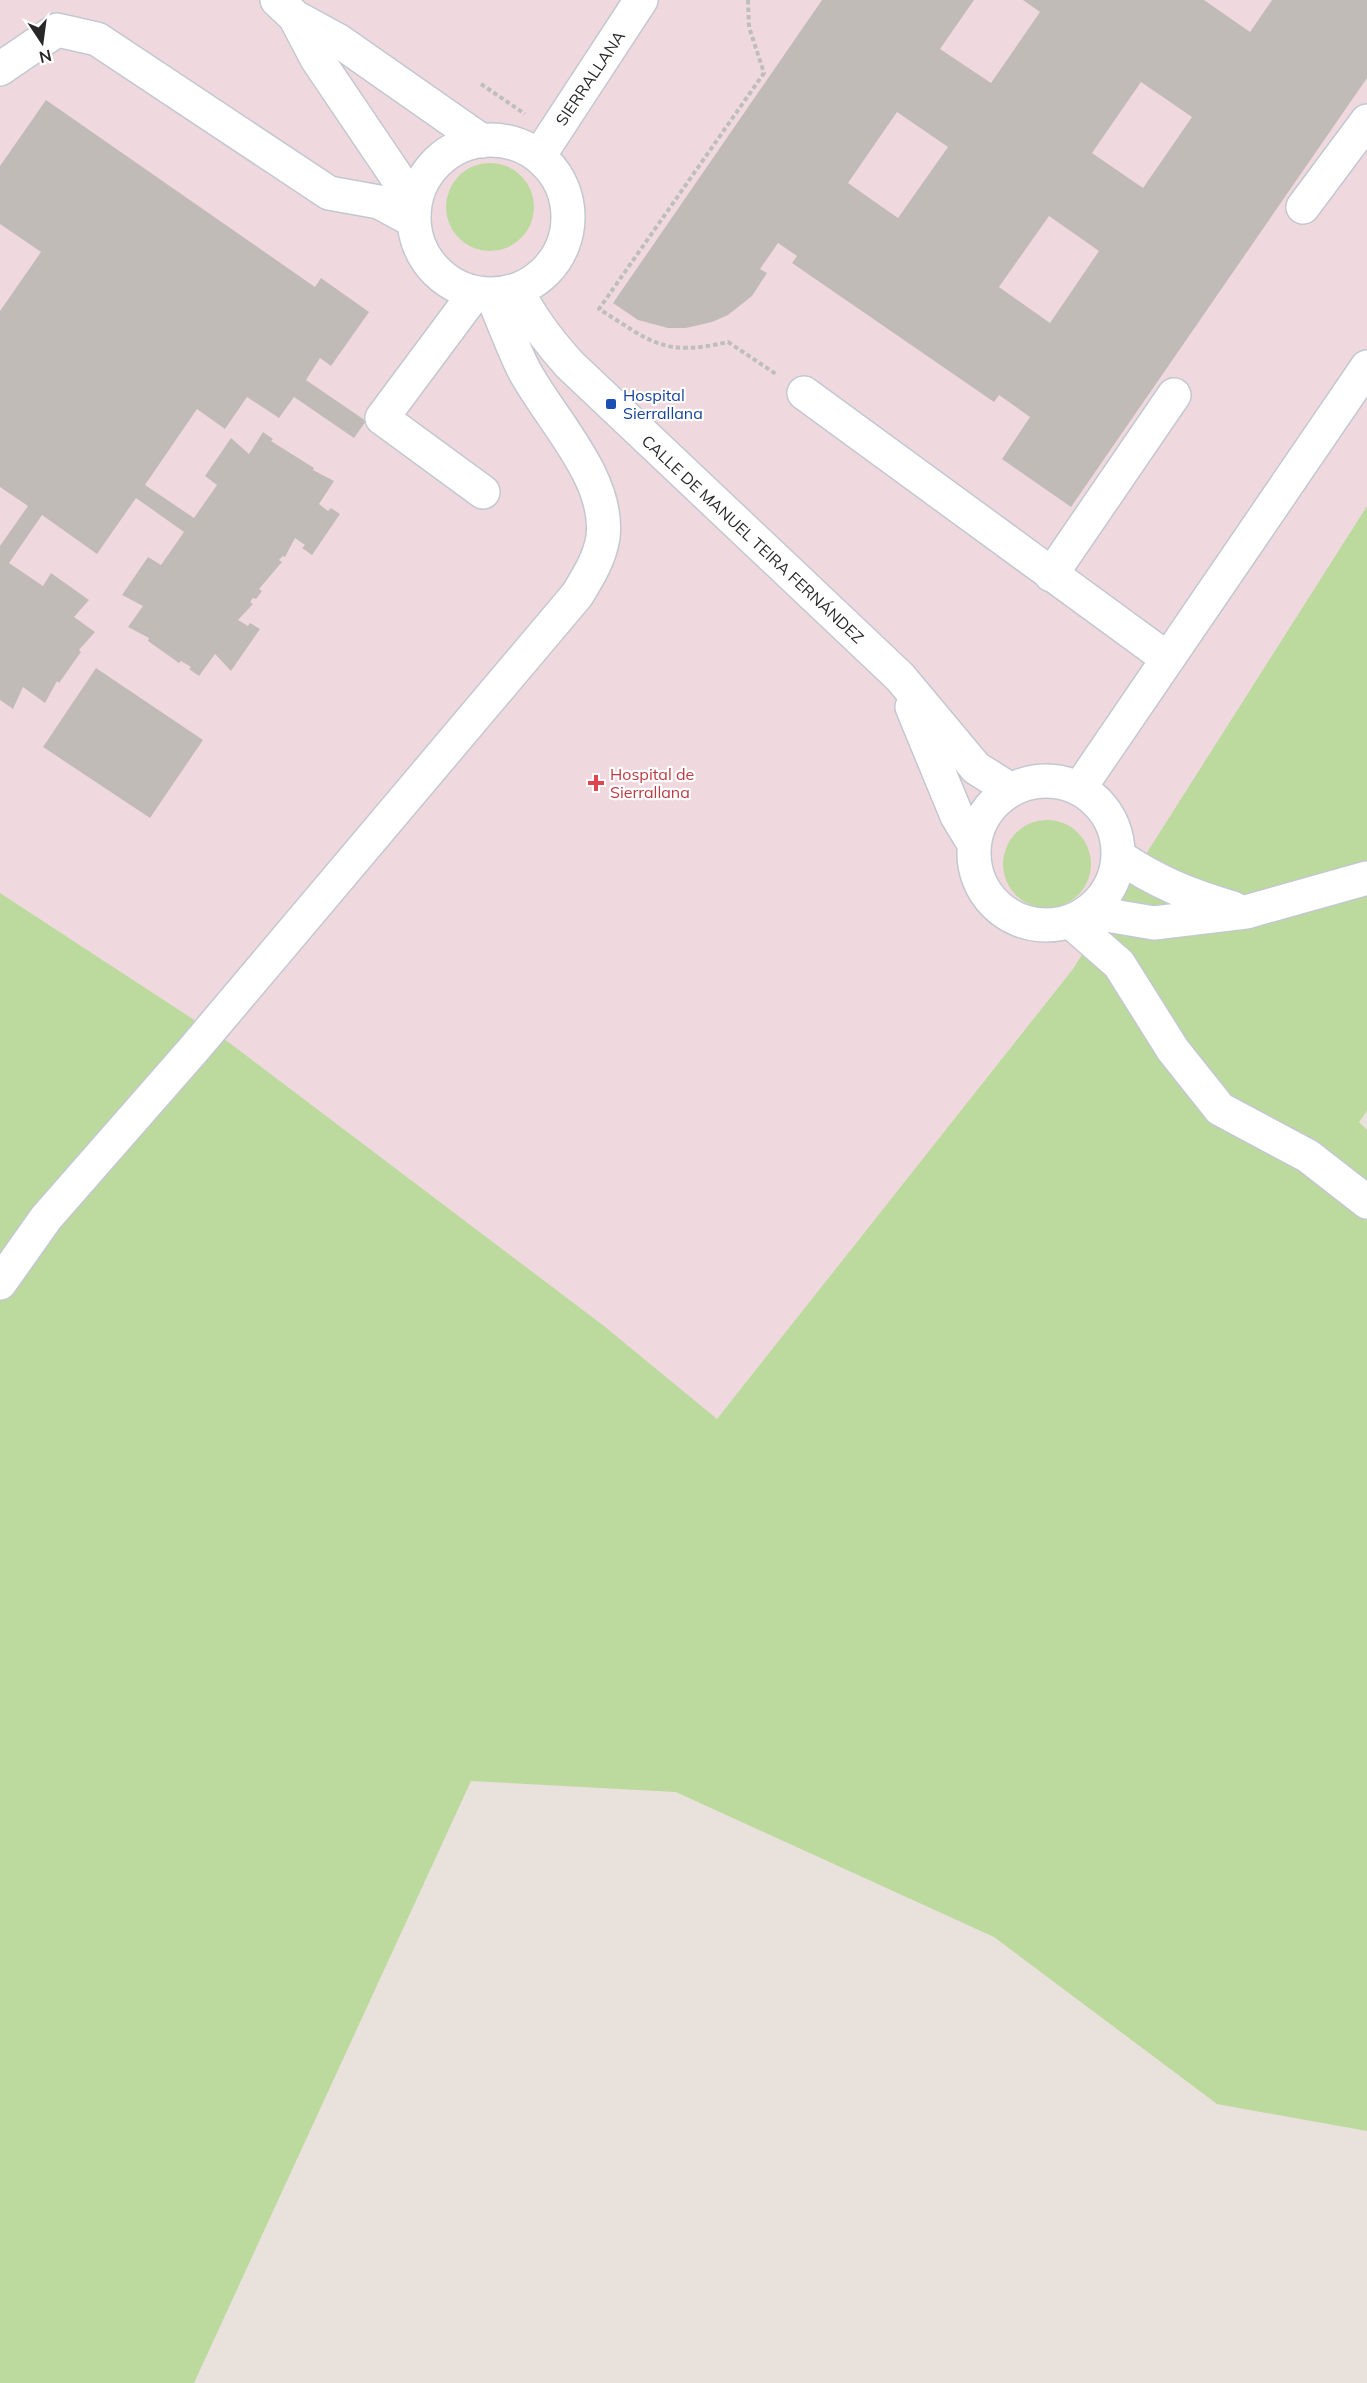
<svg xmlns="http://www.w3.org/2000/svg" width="1367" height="2383" font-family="Mulish,sans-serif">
	<rect width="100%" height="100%" fill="#e9e1db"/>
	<!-- medical -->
	<path fill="#efd9de" d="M0,0h1367v506l-294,463 -357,451 -112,-94 -373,-282 -231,-151z"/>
	<!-- green -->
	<path fill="#bcd99e" d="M446 207a44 44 0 1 1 88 0a44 44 0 1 1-88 0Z
		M1367,506v605l-8,11 8,8v1001l-150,-27 -223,-167 -318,-145 -205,-11 -277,602h-194v-1490l231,151 373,282 113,93 356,-450z
		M1003 864a44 44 0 1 1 88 0a44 44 0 1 1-88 0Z"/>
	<!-- building -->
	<path fill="#c1bbb8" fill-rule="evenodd" d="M822,0h152l-34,49 51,34 49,-71 -17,-12h181l46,32 22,-32h95v78l-296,429 -69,-48 28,-42 -31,-22 -5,7 -202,-139 5,-7 -19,-13 -18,26 7,4 -15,23 -24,19 -16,7 -26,6h-18l-30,-8 -25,-17zM1141,82l51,35 -49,71 -51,-35zM897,112l51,35 -50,71 -50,-35zM1049,216l50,35 -49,72 -51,-36z
		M46,100l269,187 6,-9 48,34 -38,54 -11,-8 -14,22 60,41 -12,17 -60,-41 -15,21 -32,-21 -22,32 -28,-20 -52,76 49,33 23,-33 -12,-9 26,-38 18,16 14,-22 10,7 -2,2 43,27 -1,2 21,11 -15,23 9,7 3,-3 9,6 -28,41 -10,-7 3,-3 -10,-7 -10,19 -2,-1 -4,4 3,2 -23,27 3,2 -6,8 -3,-1 -3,4 3,2 -15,16 10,6 2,-3 10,6 -29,42 -16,-17 -16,22 -10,-7 2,-2 -10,-6 -2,2 -31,-22 1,-3 -21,-11 15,-21 -21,-11 26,-38 13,8 23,-33 -48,-34 -39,56 -55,-39 -33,48 34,23 8,-13 38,27 -15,17 21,15 -16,18 2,2 -22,31 -2,-2 -12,22 -22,-16 -10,22 -13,-9v-154l28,-40 -28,-19v-176l41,-59 -41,-28v-58z
		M96,668l107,72 -53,78 -107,-71z"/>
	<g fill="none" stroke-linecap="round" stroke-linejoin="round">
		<defs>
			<path id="minor" d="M277,0l18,17 44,24 143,100
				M295,17l22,42 98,145
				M0,69l57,-39 40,9 232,154 50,9 35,19
				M414 217a77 77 0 1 1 154 0a77 77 0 1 1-154 0Z
				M539,156l102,-156
				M1303,207l64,-86
				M517,290c14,29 32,52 53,75l330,312 76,91 35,22
				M475,293l-93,125 101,74
				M804,393l364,266
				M1051,575l123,-180
				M912,707l45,109 17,28
				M974 853a72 72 0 1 1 144 0a72 72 0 1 1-144 0Z
				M1079,789l288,-422
				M1118,856c39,26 70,39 115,52
				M1089,912l65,11 92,-11 121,-34
				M1071,922l48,42 54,86 47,59 88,47 59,46
				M0,1283l46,-65 148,-169 383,-454c11,-18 23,-37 26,-58 7,-59 -53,-118 -79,-167 -12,-24 -21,-50 -32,-75"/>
		</defs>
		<!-- minor casing -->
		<use href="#minor" stroke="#c3c8d0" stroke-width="36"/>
		<!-- path -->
		<path stroke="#bebebe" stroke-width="4" stroke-dasharray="4.5 3" stroke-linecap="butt" d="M748,0l1,27 15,46 -165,236c53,33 64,48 129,33l48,32
			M481,84l44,30"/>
		<!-- minor -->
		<use href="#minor" stroke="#fff" stroke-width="33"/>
	</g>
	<!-- markers -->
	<rect fill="#1a4fb4" stroke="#fff" stroke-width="2" x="605" y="398" width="12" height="12" rx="3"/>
	<path fill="#e0444e" stroke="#fff" stroke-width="2" d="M593 774h6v6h6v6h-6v6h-6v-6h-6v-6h6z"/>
	<g text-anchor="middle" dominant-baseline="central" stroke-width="4.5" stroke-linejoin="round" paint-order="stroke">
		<!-- street labels -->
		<g font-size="16" fill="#282828" stroke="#fff">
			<text transform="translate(590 78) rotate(-56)">SIERRALLANA</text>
			<text transform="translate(753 539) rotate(43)">CALLE DE MANUEL TEIRA FERNÁNDEZ</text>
		</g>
		<!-- transit labels -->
		<g font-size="16" fill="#164399" stroke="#fff" text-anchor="start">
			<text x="623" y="395">Hospital<tspan x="623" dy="18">Sierrallana</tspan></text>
		</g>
		<!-- health labels -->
		<g font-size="16" fill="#be3a42" stroke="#fff" text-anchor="start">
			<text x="610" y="774">Hospital de<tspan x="610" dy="18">Sierrallana</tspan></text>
		</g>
	</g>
	<!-- north arrow -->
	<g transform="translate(42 42) rotate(167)" stroke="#ffffff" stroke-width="4.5" paint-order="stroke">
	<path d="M0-4.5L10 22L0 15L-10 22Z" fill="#282828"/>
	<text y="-9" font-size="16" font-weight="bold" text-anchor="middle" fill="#282828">N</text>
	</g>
</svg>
